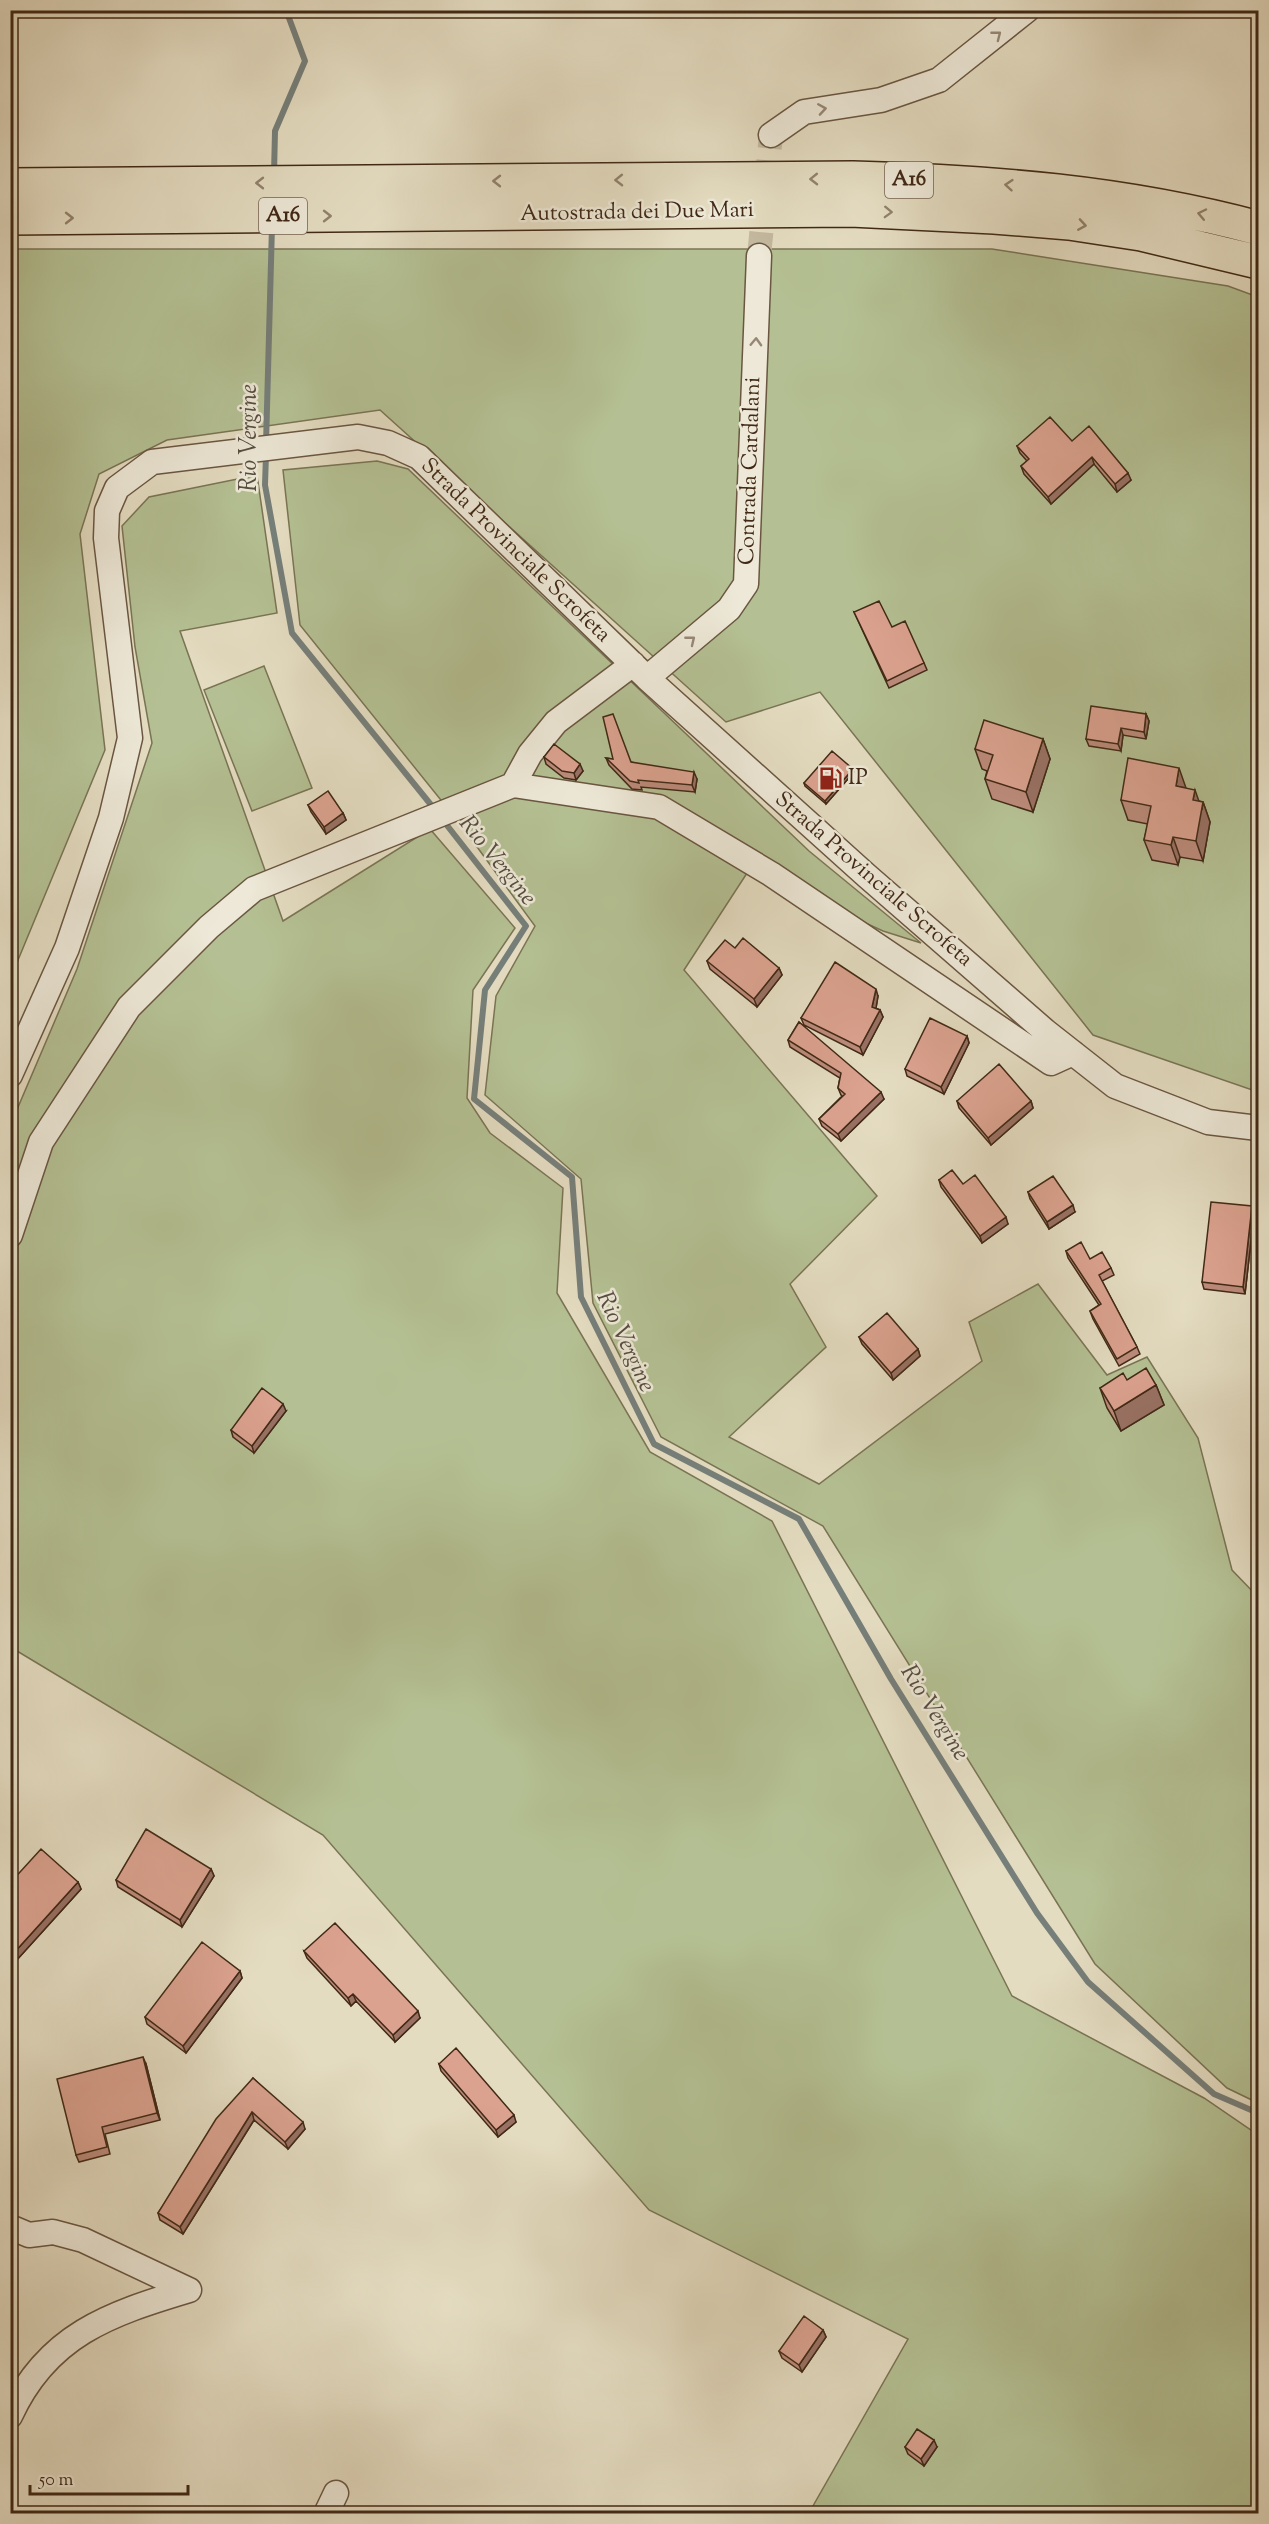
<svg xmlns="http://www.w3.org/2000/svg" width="1269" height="2524" font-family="'Sorts Mill Goudy',serif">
	<rect width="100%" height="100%" fill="#e4dcc1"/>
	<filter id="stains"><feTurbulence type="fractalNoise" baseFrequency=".00333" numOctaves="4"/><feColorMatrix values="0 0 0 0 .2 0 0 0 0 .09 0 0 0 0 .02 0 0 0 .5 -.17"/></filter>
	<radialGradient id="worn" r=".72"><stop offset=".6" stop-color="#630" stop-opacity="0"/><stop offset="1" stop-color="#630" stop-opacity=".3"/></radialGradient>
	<!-- green -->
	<path fill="#b4c093" stroke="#7a7454" stroke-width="1.5" d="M11,249h981l236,37 30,11v795l-165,-57 -273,-343 -94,30 -346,-312 -213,30 -68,34 -19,60 25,216 -94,227z
		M377,461l31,8 401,382 112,92 -38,-12 -134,-61 -65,100 193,226 -87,88 36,63 -97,90 90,47 163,-123 -13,-39 69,-38 69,91 40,-18 51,81 34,132 26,27v506l-31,-15 -132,-124 -272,-438 -162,-89 -68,-134 -12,-124 -96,-84 11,-99 39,-70 -74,-101 -161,-200 -17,-155z
		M257,475l20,138 -97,18 103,290 147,-92 85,99 -42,62 -6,108 23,35 73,55 -6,105 93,159 122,69 240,475 192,102 54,37v378h-449l99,-174 -259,-129 -326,-375 -311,-187 -2,-522 67,-157 75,-226 -17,-96 -13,-121 27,-29z
		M264,666l48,122 -60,23 -48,-121z"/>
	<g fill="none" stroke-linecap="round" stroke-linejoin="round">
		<!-- stream -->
		<path stroke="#767f7a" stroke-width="6" d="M274,174l1,-43 30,-70 -19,-51
			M266,444l6,-218
			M266,454l-1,31 27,148 144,178
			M442,819l84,107 -41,64 -11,109 98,78 9,120 73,147 145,75 92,160 146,234 51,69 126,112 44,19"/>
		<!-- minor-tunnel -->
		<path stroke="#c3b89f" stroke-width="24" stroke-dasharray="24 12" stroke-linecap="butt" d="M759,256l12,-121"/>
		<defs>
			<path id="minor" d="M771,135l33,-23 77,-12 58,-20 88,-70
				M647,678l82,-69 17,-25 13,-328
				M513,785l17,-31 26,-32 77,-58
				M10,1075l57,-127 44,-130 19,-80 -24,-200 1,-27 10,-23 35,-26 206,-25 30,6 31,14 228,221 220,198 178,155 70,55 93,36 50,6
				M10,1235l31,-93 88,-135 80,-80 45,-38 259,-104 146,22 112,67 280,189 22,-10
				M10,2227l19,8 24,-3 30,8 106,50
				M10,2416c37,-81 99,-102 179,-126
				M326,2514l10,-21"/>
			<path id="highway" d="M10,185l843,-7c138,4 271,14 405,50
				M10,218l841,-8 143,7 75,6 72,11 117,28"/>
		</defs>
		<!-- minor casing -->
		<use href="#minor" stroke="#6a5641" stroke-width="27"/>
		<!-- highway casing -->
		<use href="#highway" stroke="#412916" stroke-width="36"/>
		<!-- minor -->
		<use href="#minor" stroke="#ede8d7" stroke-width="24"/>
		<!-- highway -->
		<use href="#highway" stroke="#e4dcc1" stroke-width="33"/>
	</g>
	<!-- wall -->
	<path fill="#bc8b7b" stroke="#412916" stroke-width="1.5" d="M1072,441l59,39 -14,12 -23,-28 -43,40 -27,-30 -3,-8 6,-5 -7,-8 -3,-7z
		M854,612l38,15 32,36 3,7 -38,18z
		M1146,714l3,7 -3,18 -23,-4 -2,16 -32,-5 -3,-7z
		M1043,739l7,20 -17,53 -41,-13 -7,-20 2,-8 -5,-2 -7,-20z
		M544,757l39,14 -7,9 -12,-2 -18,-14z
		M606,758l25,4 66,17 -2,13 -54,-5 1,3 -10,-1 -23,-24z
		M853,769l1,3 -28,32 -21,-18 -1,-3z
		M1186,789l13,12 4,1 7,20 -7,39 -23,-4 -2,8 -26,-5 -8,-20 4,-16 -20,-4 -7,-20z
		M308,805l35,8 3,7 -20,14 -15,-22z
		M735,948l44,20 3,7 -25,32 -47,-38 -3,-8z
		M878,996l-2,12 4,2 3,7 -20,38 -59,-30 -3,-7z
		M799,1022l85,77 -43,42 -19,-15 -3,-7 23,-23 -1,-1 -3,-7 2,-10 -50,-31 -2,-7z
		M967,1036l2,7 -25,51 -37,-18 -2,-7z
		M957,1101h74l2,7 -42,37 -32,-37z
		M939,1180l24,4 45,40 -26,19 -41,-56z
		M1028,1192l47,20 -26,17 -19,-30z
		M1254,1214l-9,80 -41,-5 -2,-7z
		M1066,1251l24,8 21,9 3,7 -12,6 35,66 3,7 -21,12 -26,-47 -3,-8 9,-6 -31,-47z
		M859,1337l59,12 2,7 -27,24 -31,-36z
		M1127,1380l29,5 8,20 -43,26 -14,-23 -7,-20z
		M286,1411l-32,42 -21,-16 -2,-7z
		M211,1869l3,7 -32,51 -64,-40 -2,-7z
		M78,1882l3,7 -66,73 -5,-3v-76z
		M304,1951l116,67 -25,24 -39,-41 -5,5 -44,-48z
		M240,1971l2,7 -56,75 -39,-29 -2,-7z
		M146,2064l14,56 -55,14 5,20 -31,8 -3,-7z
		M439,2064l77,58 -18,15 -57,-66z
		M253,2078l52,51 -17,20 -34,-29 -71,114 -23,-14 -2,-7z
		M823,2330l3,7 -24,35 -20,-14 -3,-7z
		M905,2447h32l-13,19 -16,-12z"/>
	<!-- shaded-wall -->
	<path fill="#997164" stroke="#412916" stroke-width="1.5" d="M1092,457l2,7 -43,40 -3,-7z
		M1128,473l3,7 -14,12 -2,-8z
		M1146,714l3,7 -3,18 -2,-7z
		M1121,728l2,7 -2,16 -3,-7z
		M1043,739l7,20 -17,53 -7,-20z
		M580,764l3,7 -7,9 -2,-7z
		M1179,768l7,20 -10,-2z
		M853,769l1,3 -28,32 -1,-3z
		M694,772l3,7 -2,13 -3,-7z
		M1195,790l7,20 1,-8 7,20 -7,39 -7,-20 -3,-41z
		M343,813l3,7 -20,14 -2,-7z
		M1173,837l7,20 -2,8 -7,-20z
		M779,968l3,7 -25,32 -3,-8z
		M876,989l2,7 -3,18 -3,-7z
		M880,1010l3,7 -20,38 -3,-8z
		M967,1036l2,7 -25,51 -3,-7z
		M881,1092l3,7 -43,42 -3,-7z
		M1031,1101l2,7 -42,37 -3,-7z
		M1073,1205l2,7 -26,17 -2,-7z
		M1252,1206l2,8 -9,80 -2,-7z
		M1006,1217l2,7 -26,19 -2,-7z
		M918,1349l2,7 -27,24 -2,-7z
		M1156,1385l8,20 -43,26 -7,-20z
		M283,1404l3,7 -32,42 -2,-7z
		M211,1869l3,7 -32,51 -2,-7z
		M78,1882l3,7 -66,73 -3,-7z
		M240,1971l2,7 -56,75 -3,-7z
		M353,1994l3,7 -5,5 -3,-8z
		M418,2011l2,7 -25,24 -2,-7z
		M143,2057l3,7 14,56 -3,-7z
		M252,2112l2,8 -71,114 -3,-7z
		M514,2115l2,7 -18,15 -2,-7z
		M303,2122l2,7 -17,20 -3,-7z
		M823,2330l3,7 -24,35 -3,-7z
		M934,2440l3,7 -13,19 -3,-7z"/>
	<!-- building -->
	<path fill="#dba28f" stroke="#412916" stroke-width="1.5" d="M1050,417l22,24 17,-15 39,47 -13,11 -23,-27 -44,40 -27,-31 8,-7 -12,-13z
		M879,601l13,26 13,-6 19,42 -37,18 -33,-69z
		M1091,706l55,8 -2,18 -23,-4 -3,16 -32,-5z
		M613,714l18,48 63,10 -2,13 -54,-5 1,3 -9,-2 -24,-23 7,1 -10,-42z
		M984,720l59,19 -17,53 -41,-13 8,-24 -18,-6z
		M554,744l26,20 -6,9 -12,-2 -18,-14z
		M832,751l21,18 -28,32 -21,-18z
		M1128,758l51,10 -3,18 19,4 -2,10 10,2 -7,39 -23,-4 -2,8 -27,-5 7,-34 -30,-6z
		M328,791l15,22 -19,14 -16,-22z
		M743,938l36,30 -25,31 -47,-38 18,-21 10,8z
		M835,962l41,27 -4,18 8,3 -20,37 -59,-29z
		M930,1018l37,18 -26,51 -36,-18z
		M799,1022l82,70 -43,42 -19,-15 26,-25 -7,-6 3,-15 -53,-33z
		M999,1064l32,37 -43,37 -31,-37z
		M952,1170l11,14 12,-9 31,42 -26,19 -41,-56z
		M1053,1176l20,29 -26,17 -19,-30z
		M1211,1202l41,4 -9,81 -41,-5z
		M1081,1242l9,17 12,-7 9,16 -12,7 38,72 -20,12 -27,-48 11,-7 -35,-53z
		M887,1313l31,36 -27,24 -32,-36z
		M1255,1355h3v12z
		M1146,1368l10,17 -42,26 -14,-23 23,-15 4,7z
		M262,1388l21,16 -31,42 -21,-16z
		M146,1829l65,40 -31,51 -64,-40z
		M41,1849l37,33 -66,73 -2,-1v-71z
		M335,1923l83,88 -25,24 -40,-41 -5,4 -44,-47z
		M202,1942l38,29 -57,75 -38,-29z
		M456,2048l58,67 -18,15 -57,-66z
		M143,2057l14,56 -55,14 5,20 -31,8 -19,-76z
		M253,2078l50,44 -18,20 -33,-30 -72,115 -22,-14 58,-94z
		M804,2316l19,14 -24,35 -20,-14z
		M917,2429l17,11 -13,19 -16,-12z"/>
	<!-- one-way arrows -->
	<defs><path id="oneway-chevron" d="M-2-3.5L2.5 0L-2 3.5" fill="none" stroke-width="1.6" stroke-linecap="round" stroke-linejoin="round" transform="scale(1.5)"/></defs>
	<g stroke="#978876">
		<use href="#oneway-chevron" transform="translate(997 35) rotate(-38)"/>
		<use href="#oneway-chevron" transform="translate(822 109) rotate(-9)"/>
		<use href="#oneway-chevron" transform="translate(756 342) rotate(-88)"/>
		<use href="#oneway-chevron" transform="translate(691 640) rotate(-39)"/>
	</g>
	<g stroke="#92826c">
		<use href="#oneway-chevron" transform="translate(814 179) rotate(179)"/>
		<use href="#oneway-chevron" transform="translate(619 180) rotate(179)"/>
		<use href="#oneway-chevron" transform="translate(497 181) rotate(180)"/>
		<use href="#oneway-chevron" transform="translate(260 183) rotate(180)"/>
		<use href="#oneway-chevron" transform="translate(1009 185) rotate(-175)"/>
		<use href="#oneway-chevron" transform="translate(888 212) rotate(2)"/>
		<use href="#oneway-chevron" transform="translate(1202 214) rotate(-168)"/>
		<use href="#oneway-chevron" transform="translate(327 216)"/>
		<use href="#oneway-chevron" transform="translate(69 218)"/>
		<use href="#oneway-chevron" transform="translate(1082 225) rotate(9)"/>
	</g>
	<!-- icons -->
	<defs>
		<symbol id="fuel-bare" viewBox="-9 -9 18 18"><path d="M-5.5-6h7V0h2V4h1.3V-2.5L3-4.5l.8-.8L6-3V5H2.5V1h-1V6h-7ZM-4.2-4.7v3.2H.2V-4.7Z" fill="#8f2418" stroke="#ede8d7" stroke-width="2.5" paint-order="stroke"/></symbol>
	</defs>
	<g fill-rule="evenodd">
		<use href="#fuel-bare" x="814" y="762" width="33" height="33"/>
	</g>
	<g text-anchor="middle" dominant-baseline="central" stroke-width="5" stroke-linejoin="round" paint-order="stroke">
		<!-- shield labels -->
		<g fill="#ede8d7" stroke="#756250" stroke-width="1.5">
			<rect x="885" y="162" width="48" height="36" rx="4.5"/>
			<rect x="259" y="198" width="48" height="36" rx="4.5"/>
		</g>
		<g font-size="21" font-weight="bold" fill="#412916">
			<text x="909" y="180">A16</text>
			<text x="283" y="216">A16</text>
		</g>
		<!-- street labels -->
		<g font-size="22" fill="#412916" stroke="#ede8d7">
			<text transform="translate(637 213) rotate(-1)">Autostrada dei Due Mari</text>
			<text transform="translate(751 471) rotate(-88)">Contrada Cardalani</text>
			<text transform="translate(515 551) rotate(44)">Strada Provinciale Scrofeta</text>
			<text transform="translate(873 880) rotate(41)">Strada Provinciale Scrofeta</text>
		</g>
		<!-- poi labels -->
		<g font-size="22" fill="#412916" stroke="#ede8d7" text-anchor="start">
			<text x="848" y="779">IP</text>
		</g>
		<!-- water labels -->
		<g font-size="24" font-style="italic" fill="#574d40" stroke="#ede8d7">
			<text transform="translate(250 438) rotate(-90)">Rio Vergine</text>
			<text transform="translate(497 861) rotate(51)">Rio Vergine</text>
			<text transform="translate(625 1342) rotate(65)">Rio Vergine</text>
			<text transform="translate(934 1713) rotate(58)">Rio Vergine</text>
		</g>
	</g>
	<!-- margin -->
	<rect width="1269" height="2524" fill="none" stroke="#e4dcc1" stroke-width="36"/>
	<rect x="12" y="12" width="1245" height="2500" fill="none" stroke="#412916" stroke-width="3"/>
	<rect x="18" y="18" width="1233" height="2488" fill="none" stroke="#412916" stroke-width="1.5"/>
	<!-- scale -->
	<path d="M30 2485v9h158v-9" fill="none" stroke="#412916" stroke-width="3"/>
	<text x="39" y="2485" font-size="18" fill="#412916" stroke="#ede8d7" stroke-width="4.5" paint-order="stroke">50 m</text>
	<rect width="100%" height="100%" filter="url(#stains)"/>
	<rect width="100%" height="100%" fill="url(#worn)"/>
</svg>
